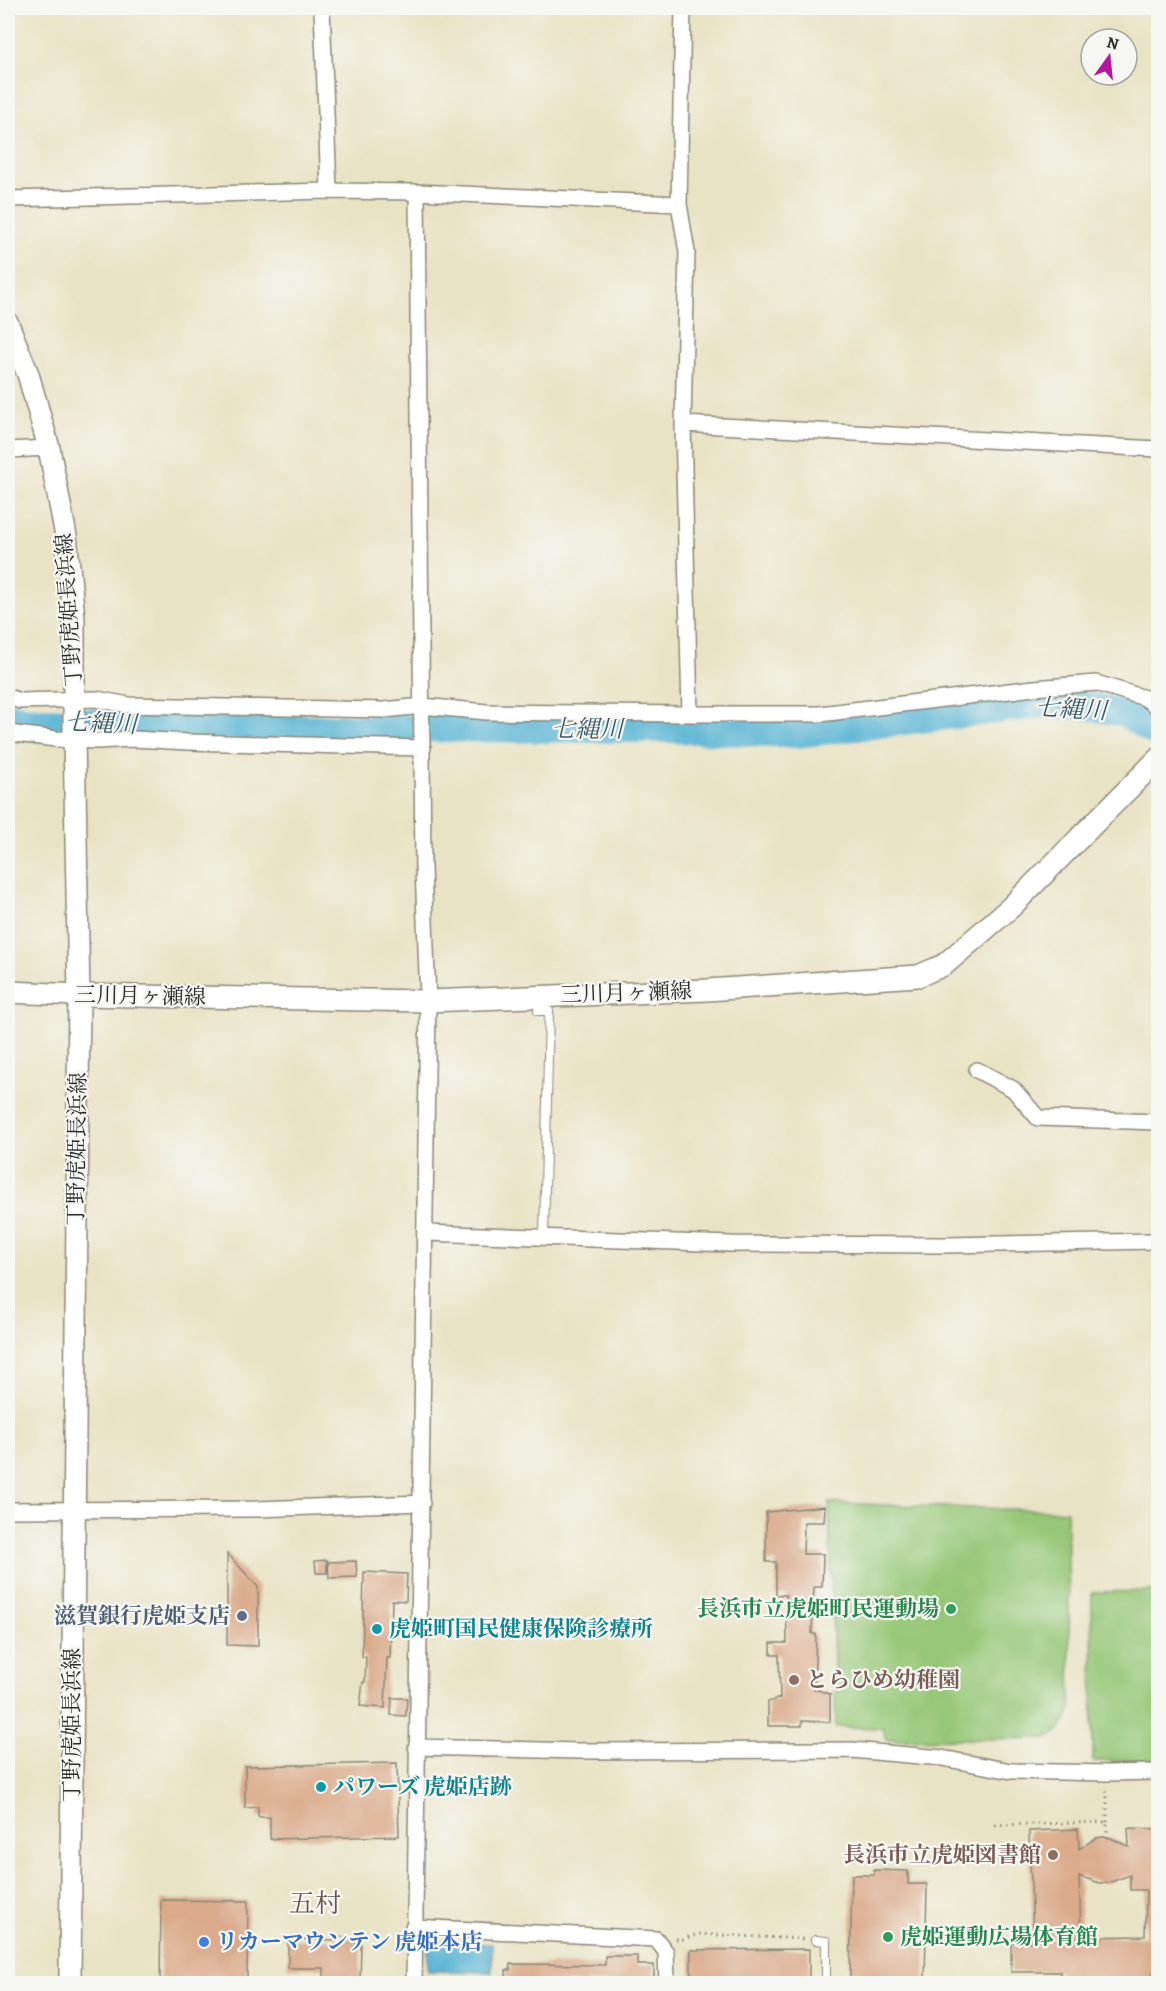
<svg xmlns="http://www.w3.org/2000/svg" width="1166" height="1991" font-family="Alegreya,'Noto Serif JP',serif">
	<rect width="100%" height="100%" fill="#f6f6f2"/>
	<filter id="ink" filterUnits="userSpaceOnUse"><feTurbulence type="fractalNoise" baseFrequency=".0167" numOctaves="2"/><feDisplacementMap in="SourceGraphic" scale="12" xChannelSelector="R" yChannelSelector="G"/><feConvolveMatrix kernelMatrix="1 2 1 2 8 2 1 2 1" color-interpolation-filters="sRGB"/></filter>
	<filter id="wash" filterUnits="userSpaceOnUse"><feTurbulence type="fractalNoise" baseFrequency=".008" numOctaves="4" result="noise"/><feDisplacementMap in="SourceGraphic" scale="24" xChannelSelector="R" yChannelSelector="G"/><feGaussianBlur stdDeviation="1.35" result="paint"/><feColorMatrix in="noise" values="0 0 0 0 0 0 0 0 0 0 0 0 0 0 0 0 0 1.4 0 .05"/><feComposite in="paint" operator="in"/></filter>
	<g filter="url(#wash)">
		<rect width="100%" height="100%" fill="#e9e3c5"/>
		<!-- green -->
		<path fill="#96c777" stroke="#607951" stroke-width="1.5" d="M829,1503l238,8 4,197c-6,14 -9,25 -25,30l-160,2 -3,-12 -47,-1z
			M1158,1591v169l-65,1 -1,-169z"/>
		<!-- water -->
		<path fill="#55b2d3" stroke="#406e7f" stroke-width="1.5" d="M428,1943l64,1v28l-64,-1z"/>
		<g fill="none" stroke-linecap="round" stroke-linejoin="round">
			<!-- river -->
			<path stroke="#55b2d3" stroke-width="28" d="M8,716l28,5 272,7 364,1 124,5 248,-30 37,1 43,8 34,21"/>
		</g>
		<g id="blocks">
			<!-- building -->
			<path fill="#daaa8a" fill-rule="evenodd" d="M825,1506l-1,16h-20l-1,32h20l-1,33h-8l-2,47h4l-2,55 16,5v28l-28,-1v5h-34v-24l12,-4 -1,-43h-8v-12h16l-1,-48h-10v-33h-10v-50z
				M227,1553l31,34v59l-31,-1z
				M327,1560v13h-11l-1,-12z
				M356,1561l1,16 -28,1 -1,-16z
				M364,1572l43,2 -1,27 -14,-1 -2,58h-3l-2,50 -25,-2 3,-24h2l1,-25h-4z
				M392,1698h15l-1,18 -15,-1z
				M397,1763l2,73 -129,3v-22h-12v-10l-13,1v-42z
				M1128,1828l30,1v143h-5v11h-93v-11h-49v-30h19l-1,-4h4l-4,-107 49,-2 1,20 17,-11 7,-1 8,1 18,9zM1130,1875v15h16l-1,46 -64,1 -2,-61 21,7h8z
				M874,1870l34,1v13h19l-2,96 -51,-1v4h-19v-4h-5l2,-104h22z
				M161,1900l87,1 -1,82h-87z
				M335,1937h21v7h5l-1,39h-36v-15h-36v-29l47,1z
				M809,1949v34h-118v-33z
				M605,1956h32v9h17v18h-148v-13h4v-6l95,1z"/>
		</g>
	</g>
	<g filter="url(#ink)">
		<use href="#blocks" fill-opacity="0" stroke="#8a8778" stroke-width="1.5"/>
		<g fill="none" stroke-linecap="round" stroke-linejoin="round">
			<defs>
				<path id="lane" d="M538,998v13h11l-5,226
					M815,1940l11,1v43"/>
				<path id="street" d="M329,191l88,1 6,675 5,134 -14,983
					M417,192l262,12 4,-196
					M8,199l321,-8 -7,-183
					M679,204l8,48 -4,172 475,25
					M8,450l41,-2
					M8,697l12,4 76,-2 33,6 255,5 38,-4 65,6 203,2 -7,-290
					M690,714h130l214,-26 62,-5 49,15 13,9
					M8,733l48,6 41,2 37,-2 53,3 236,6
					M977,1070l36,19 25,29 120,4
					M426,1233l305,11 214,1 213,-4
					M8,1510l249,-1 165,-6
					M416,1747l162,4 274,-1 90,8 69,13 96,2 51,-1
					M413,1927l243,12 10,13 1,32"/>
				<path id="secondary" d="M8,324l20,50 21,74 17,88 8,82v118l5,259 -9,989
					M8,992l71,3 349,6 279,-11 211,-14 26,-11 67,-58 147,-148"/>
			</defs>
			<!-- lane casing -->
			<use href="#lane" stroke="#8a8778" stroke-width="10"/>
			<!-- street casing -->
			<use href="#street" stroke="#8a8778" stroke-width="18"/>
			<!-- secondary casing -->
			<use href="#secondary" stroke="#8a8778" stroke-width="24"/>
			<!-- path -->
			<path stroke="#8a8778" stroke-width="3" stroke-dasharray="1.5 4.5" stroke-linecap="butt" d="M1107,1822v-35
				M995,1825l112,-3v15
				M676,1939h7l15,-5 105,5"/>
			<!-- lane -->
			<use href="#lane" stroke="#fff" stroke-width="8"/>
			<!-- street -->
			<use href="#street" stroke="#fff" stroke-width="15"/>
			<!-- secondary -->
			<use href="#secondary" stroke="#fff" stroke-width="21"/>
		</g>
	</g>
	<!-- markers -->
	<g fill="#2e9e5b" stroke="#f6f6f2" stroke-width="2">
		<circle cx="951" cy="1609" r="6"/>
		<circle cx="888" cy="1937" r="6"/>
	</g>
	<circle fill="#5c6f8a" stroke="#f6f6f2" stroke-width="2" cx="242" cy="1616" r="6"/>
	<g fill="#0f9aa8" stroke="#f6f6f2" stroke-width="2">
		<circle cx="377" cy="1629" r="6"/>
		<circle cx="321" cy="1787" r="6"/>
	</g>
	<g fill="#8d6e63" stroke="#f6f6f2" stroke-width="2">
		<circle cx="794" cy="1680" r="6"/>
		<circle cx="1053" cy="1855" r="6"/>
	</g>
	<circle fill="#3f7fe0" stroke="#f6f6f2" stroke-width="2" cx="204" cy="1942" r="6"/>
	<g text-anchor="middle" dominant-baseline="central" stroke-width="4.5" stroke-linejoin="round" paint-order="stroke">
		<!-- street labels -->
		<g font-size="22" fill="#2b2b2b" stroke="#f6f6f2">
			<text transform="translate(69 610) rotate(-94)">丁野虎姫長浜線</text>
			<text transform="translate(626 993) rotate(-2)">三川月ヶ瀬線</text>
			<text transform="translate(140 996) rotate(1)">三川月ヶ瀬線</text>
			<text transform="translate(77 1149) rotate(-89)">丁野虎姫長浜線</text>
			<text transform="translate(72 1725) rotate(-90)">丁野虎姫長浜線</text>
		</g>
		<!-- leisure labels -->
		<g font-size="22" font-weight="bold" fill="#27864d" stroke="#f6f6f2" text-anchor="end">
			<text x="939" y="1609">長浜市立虎姫町民運動場</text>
			<text x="900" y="1937" text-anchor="start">虎姫運動広場体育館</text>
		</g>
		<!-- service labels -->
		<g font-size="22" font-weight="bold" fill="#4e5e75" stroke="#f6f6f2" text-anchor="end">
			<text x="230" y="1616">滋賀銀行虎姫支店</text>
		</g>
		<!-- culture labels -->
		<g font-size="22" font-weight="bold" fill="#0d838f" stroke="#f6f6f2" text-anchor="start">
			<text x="389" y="1629">虎姫町国民健康保険診療所</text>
			<text x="333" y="1787">パワーズ 虎姫店跡</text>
		</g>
		<!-- education labels -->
		<g font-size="22" font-weight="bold" fill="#785e54" stroke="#f6f6f2" text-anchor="start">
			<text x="806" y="1680">とらひめ幼稚園</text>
			<text x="1041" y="1855" text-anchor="end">長浜市立虎姫図書館</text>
		</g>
		<!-- shop labels -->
		<g font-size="22" font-weight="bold" fill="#366cbe" stroke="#f6f6f2" text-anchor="start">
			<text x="216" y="1942">リカーマウンテン 虎姫本店</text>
		</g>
		<!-- water labels -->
		<g font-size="24" font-style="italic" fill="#3a5a66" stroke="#f6f6f2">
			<text transform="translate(1071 709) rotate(3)">七縄川</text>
			<text transform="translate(101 723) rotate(2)">七縄川</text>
			<text x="587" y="729">七縄川</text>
		</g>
		<!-- quarter labels -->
		<g font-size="26" fill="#68574c" stroke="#f6f6f2">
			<text x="315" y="1903">五村</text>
		</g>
	</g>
	<!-- margin -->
	<rect width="1166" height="1991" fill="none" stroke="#f6f6f2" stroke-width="30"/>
	<!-- north arrow -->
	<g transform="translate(1109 57) rotate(15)"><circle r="28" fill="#f6f6f2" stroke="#a5a5a2" stroke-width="1.5"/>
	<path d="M0-4.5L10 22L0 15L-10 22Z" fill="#b5179e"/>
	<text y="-9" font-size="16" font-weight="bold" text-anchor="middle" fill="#2b2b2b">N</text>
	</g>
</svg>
